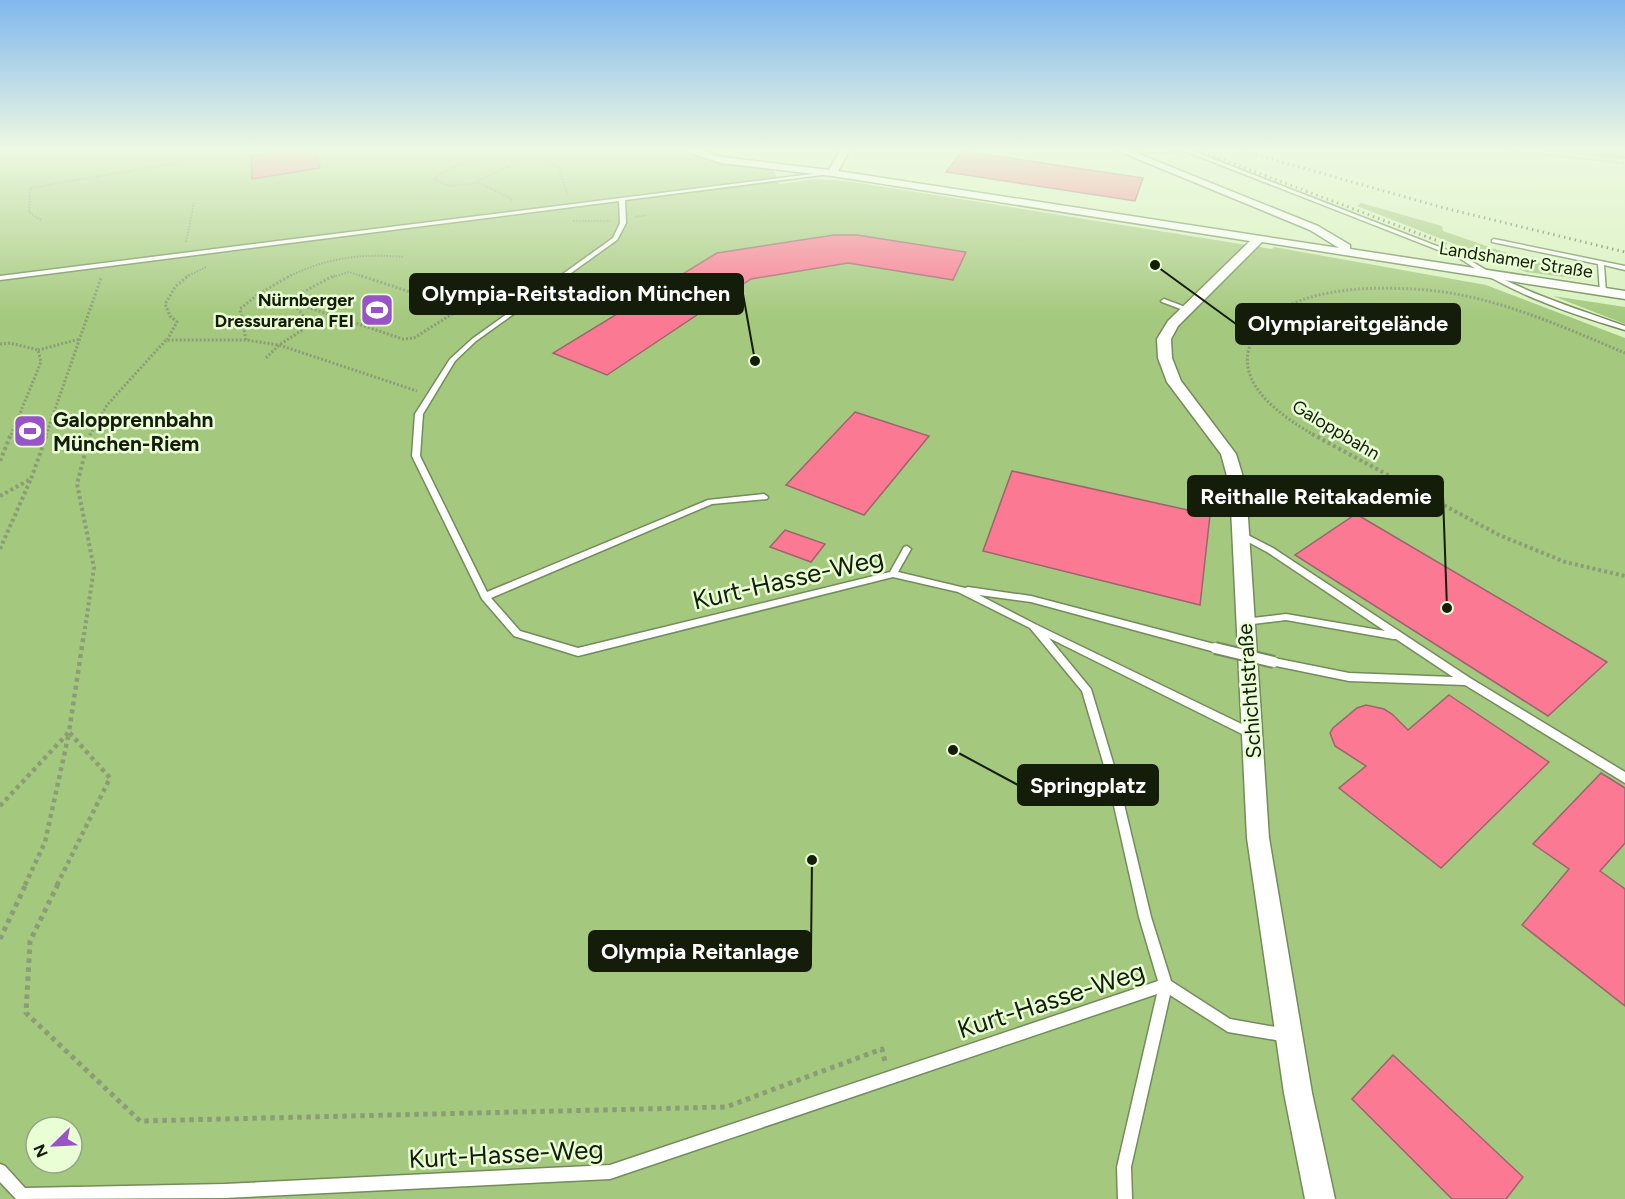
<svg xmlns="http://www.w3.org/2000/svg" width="1625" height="1199" font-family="Figtree,sans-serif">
	<rect width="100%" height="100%" fill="#d9f2bf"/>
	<!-- green -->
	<path fill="#a4c87d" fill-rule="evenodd" d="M0,150h682c30,13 59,15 91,17l6,17 35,-5 33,2 425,68 2,-2 212,38 139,53v861h-1625zM36,1127h36v36h-36z
		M1541,150h84v9l-83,-8z
		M1361,203l81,23 1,5 84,29 46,10 7,9 -54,-7 -169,-66z
		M1553,296l72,11v17z"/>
	<!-- building -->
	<path fill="#fb7993" stroke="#9c656e" stroke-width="1.5" d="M288,150h27l5,18 -68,11 -1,-23z
		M962,151l181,27 -8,23 -189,-29z
		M834,235h23l109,17 -13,28 -105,-17 -97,16 -144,96 -54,-22 164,-100z
		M855,412l74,24 -65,79 -78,-30z
		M1012,471l198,44 -10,90 -217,-54z
		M1356,514l251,148 -59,54 -253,-161z
		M785,530l40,14 -14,18 -41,-15z
		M1449,695l100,67 -108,106 -102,-80 27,-22 -31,-20 -5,-13 3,-5 24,-20 9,-3 18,4 8,5 16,16z
		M1601,773l24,15v55l-25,28 25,18v117l-103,-81 47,-56 -36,-25z
		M1393,1055l130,122 -17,22h-54l-100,-100z"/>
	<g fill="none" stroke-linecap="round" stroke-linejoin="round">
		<defs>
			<path id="service" d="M1149,150h41l275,107c49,33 105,49 160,69v4c-57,-17 -115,-37 -164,-71l-276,-108 -57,2 -2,-1 2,-1z
				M828,172l2,1v1l-205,26 1,23 -9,17 -141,101 -21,20 -32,53 -3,42 67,136 221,-92 56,-6 4,3 -1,2 -55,5 -221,94 29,33 58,17 312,-76 14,-25 3,-1 4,3 -13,23 67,16 3,-1 63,9 187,49 2,3 -2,3 -3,1 -184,-50 -52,-7 58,30 219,106 1,3 -1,3 -4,1 -4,-1 -199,-99 42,51 27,90 33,138 20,64 59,38 62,11 2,5 -2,5 -5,2 -59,-10 -58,-37 -39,172 1,32h-14l-1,-32 40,-173 -547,185 -385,19 -209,1 -16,-17v-18l5,2 20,22 200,-4 385,-19 548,-184 -19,-64 -31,-138 -26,-88 -52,-63 -72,-36 -65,-15 -315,79 -64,-20 -32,-37 -70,-143 3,-42 35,-55 22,-20 141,-101 7,-15 -1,-22 -619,79v-4z
				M1494,239l131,27v4l-21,-5 2,27 -3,2 -3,-2 -2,-28 -106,-22v-2z
				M1164,299l24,9 1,1 -3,2 -24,-9 -1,-1z
				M1240,531l33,17 197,130 155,94v11l-160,-98 -116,-4 -78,-16 -2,-3 2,-3 3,-1 75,15 104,4 -57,-38h-3l-107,-19 -42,5 -3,-1 -2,-2 2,-2 3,-1 42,-5 99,17 -118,-79 -30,-16 -1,-2 1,-2z"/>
			<path id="minor" d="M683,150h15l24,7 107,13 11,-20h10l-12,21 501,77 -29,-18 -194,-80h13l189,76 32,19v4l275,42v8l-363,-57 -84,84 -7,13 1,19 9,23 55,73 10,33 23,351 43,255 23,106h-30l-21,-106 -37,-255 -17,-351 -9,-33 -54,-72 -9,-24 -1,-19 11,-18 82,-80 -418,-65 -111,-13z"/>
		</defs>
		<!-- service casing -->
		<use href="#service" stroke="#748b5c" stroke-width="3"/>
		<!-- minor casing -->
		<use href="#minor" stroke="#748b5c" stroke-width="3"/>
		<!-- path-far4 -->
		<path stroke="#8b9d77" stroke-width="2" stroke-dasharray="1.5 1.5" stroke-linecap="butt" d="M534,150l25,18 8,26
			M1503,150l122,13
			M435,154l5,3 12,-3 10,7
			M476,182l36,-17 1,-4c-24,-7 -61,2 -79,18l14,7 31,-3 31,15 2,4
			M635,217l12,-2
			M41,220l-12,-8 1,-24 146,-25 8,-13
			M573,221h37
			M186,242l8,-39
			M186,277l20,-10
			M288,277c37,-19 75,-24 115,-20
			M333,277l16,-5 15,5
			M520,277l23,-2"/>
		<!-- path-far3 -->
		<path stroke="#8b9d77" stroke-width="3" stroke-dasharray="2 2" stroke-linecap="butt" d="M484,293l21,-15 34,-3
			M292,302l111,37 11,-1 43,-27 -2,-4 -96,-32
			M292,302v-4l43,-23
			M167,340l10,-18 -7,-6 -5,-12 11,-18 13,-11
			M246,340l-6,-31 17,-14 34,-20
			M0,344l10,-1 28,7 3,12 -30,73
			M38,350l42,-11
			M266,358l13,-13 28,-18v-7l-15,-18
			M46,435l55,-157
			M90,435l17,-30 59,-65h80l33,5 138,46
			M1314,435c-33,-19 -88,-56 -58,-101 9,-14 23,-25 38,-31 36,-15 79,-16 118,-14 74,3 145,35 213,64"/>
		<!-- path-far2 -->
		<path stroke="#8b9d77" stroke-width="4" stroke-dasharray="3 3" stroke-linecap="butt" d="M1312,434l187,101 66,27 60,14
			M0,461l11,-27
			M0,496l31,-17 16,-45
			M0,549l31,-70
			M84,635l10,-67 -17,-84 13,-50"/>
		<!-- path-far1 -->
		<path stroke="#8b9d77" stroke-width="4.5" stroke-dasharray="4 4" stroke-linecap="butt" d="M0,806l69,-74 15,-99
			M25,885l20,-43 24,-109
			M57,885l53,-107 -41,-46"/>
		<!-- path -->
		<path stroke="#8b9d77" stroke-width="5" stroke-dasharray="4.5 4.5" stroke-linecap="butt" d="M58,884l-28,57 -4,72 114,108 586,-14 156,-58 3,13
			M0,939l26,-55"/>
		<!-- service -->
		<use href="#service" fill="#fff" fill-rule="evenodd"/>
		<!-- minor -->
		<use href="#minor" fill="#fff" fill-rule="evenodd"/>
		<!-- rail -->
		<path stroke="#687757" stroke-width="3" stroke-dasharray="1.5 4" stroke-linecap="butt" d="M1198,150l269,102
			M1240,150l204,58 181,44"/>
		<defs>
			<path id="service-bridge" d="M1215,648l59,14"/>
		</defs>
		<!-- service-bridge casing -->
		<use href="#service-bridge" stroke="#748b5c" stroke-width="14" stroke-linecap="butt"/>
		<!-- service-bridge -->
		<use href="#service-bridge" stroke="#fff" stroke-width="10"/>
	</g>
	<!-- sky -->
	<linearGradient id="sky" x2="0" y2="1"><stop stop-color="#81b8ed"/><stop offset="0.47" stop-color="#eef9e2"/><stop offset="1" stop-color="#eef9e2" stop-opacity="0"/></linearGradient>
	<rect width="1625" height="318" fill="url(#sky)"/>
	<!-- icons -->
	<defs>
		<symbol id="stadium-square" viewBox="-11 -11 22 22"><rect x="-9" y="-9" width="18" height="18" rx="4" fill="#9853c7" stroke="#e9fed5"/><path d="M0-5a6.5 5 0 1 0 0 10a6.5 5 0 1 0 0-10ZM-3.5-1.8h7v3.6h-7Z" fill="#fff"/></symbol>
	</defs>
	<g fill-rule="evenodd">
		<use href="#stadium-square" x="358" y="291" width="38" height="38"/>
		<use href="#stadium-square" x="11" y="412" width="38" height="38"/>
	</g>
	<g text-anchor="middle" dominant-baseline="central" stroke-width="5" stroke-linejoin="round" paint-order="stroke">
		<!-- far-street labels -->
		<g font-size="18" fill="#141c0a" stroke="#e9fed5">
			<text transform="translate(1516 260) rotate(9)">Landshamer Straße</text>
			<text transform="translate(1336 430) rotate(31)">Galoppbahn</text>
		</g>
		<!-- far-poi labels -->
		<g font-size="18" font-weight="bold" fill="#141c0a" stroke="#e9fed5" text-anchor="end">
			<text x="354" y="300">Nürnberger<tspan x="354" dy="21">Dressurarena FEI</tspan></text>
		</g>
		<!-- poi labels -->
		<g font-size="21" font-weight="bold" fill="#141c0a" stroke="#e9fed5" text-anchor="start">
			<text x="53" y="419">Galopprennbahn<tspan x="53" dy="24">München-Riem</tspan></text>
		</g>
		<!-- street labels -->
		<g font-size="21" fill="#141c0a" stroke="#e9fed5">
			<text transform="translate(1249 691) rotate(-94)">Schichtlstraße</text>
		</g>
		<!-- near-street labels -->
		<g font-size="26" fill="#141c0a" stroke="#e9fed5">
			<text transform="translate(788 579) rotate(-13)">Kurt-Hasse-Weg</text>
			<text transform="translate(1051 1000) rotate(-18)">Kurt-Hasse-Weg</text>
			<text transform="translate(506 1154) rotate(-3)">Kurt-Hasse-Weg</text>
		</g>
	</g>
	<!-- callouts -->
	<path fill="none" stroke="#141c0a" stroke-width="2" d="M755 361L743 294M1155 265L1236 324M1447 608L1443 496M953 750L1018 785M812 860L811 951"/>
	<g fill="#141c0a" stroke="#e9fed5" stroke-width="2">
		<circle cx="755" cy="361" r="6"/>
		<circle cx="1155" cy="265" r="6"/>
		<circle cx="1447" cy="608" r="6"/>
		<circle cx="953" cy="750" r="6"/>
		<circle cx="812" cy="860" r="6"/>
	</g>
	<g fill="#141c0a" stroke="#141c0a" stroke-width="2">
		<rect x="410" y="274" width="333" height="40" rx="6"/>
		<rect x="1236" y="304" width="224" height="40" rx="6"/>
		<rect x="1188" y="476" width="255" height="40" rx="6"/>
		<rect x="1018" y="765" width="140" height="40" rx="6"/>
		<rect x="589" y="931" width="222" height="40" rx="6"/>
	</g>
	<g font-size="22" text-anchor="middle" font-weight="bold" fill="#fff">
		<text x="576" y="301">Olympia-Reitstadion München</text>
		<text x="1348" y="331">Olympiareitgelände</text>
		<text x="1316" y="504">Reithalle Reitakademie</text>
		<text x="1088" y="793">Springplatz</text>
		<text x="700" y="959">Olympia Reitanlage</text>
	</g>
	<!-- north arrow -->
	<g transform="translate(54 1145) rotate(246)"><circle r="28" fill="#e9fed5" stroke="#94a484" stroke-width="1.5"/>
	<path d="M0-4.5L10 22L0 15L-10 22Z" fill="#9853c7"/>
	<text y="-9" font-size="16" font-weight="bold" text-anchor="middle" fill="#141c0a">N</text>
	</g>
</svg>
